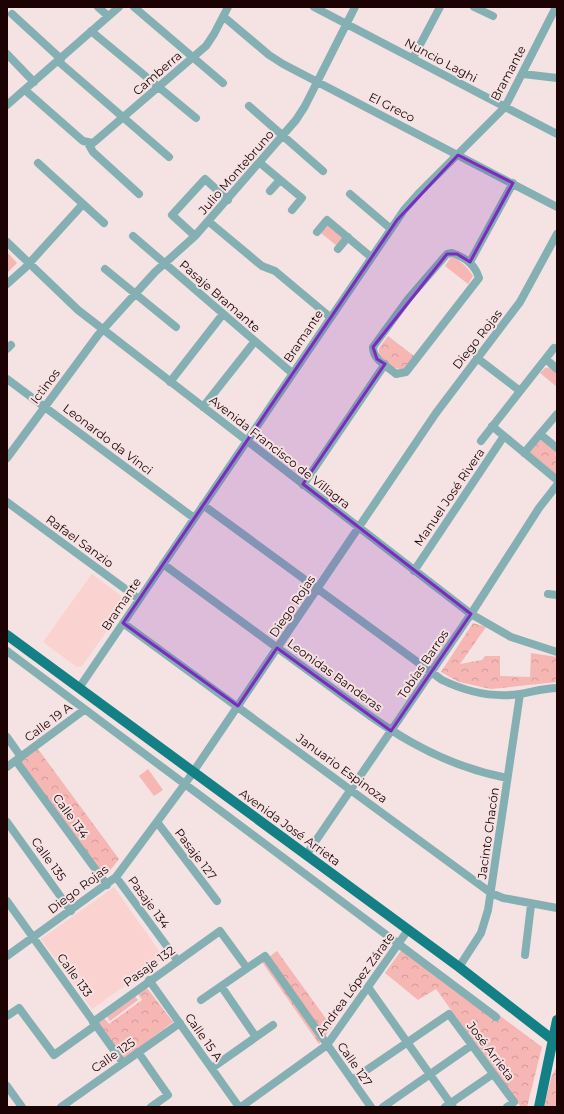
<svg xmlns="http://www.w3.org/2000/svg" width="564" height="1114" font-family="Montserrat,sans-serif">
	<defs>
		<pattern id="forest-crowns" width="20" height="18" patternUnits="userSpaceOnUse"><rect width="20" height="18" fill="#f5b6b4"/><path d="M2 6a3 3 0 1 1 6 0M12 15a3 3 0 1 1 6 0" fill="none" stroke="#d29b99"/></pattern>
	</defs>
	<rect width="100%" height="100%" fill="#f5e2e2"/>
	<!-- built -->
	<path fill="#fad2d0" d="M92,574l36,27 -46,65 -5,1 -34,-25z
		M114,887l50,71 -72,51 -51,-70z"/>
	<!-- grass -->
	<path fill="#f5b6b4" d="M328,224l16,13 -7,9 -16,-13z
		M7,252l10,11 -10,10z
		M451,257c10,3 17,11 22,19l-5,8 -23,-18z
		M551,367l6,5v15l-17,-14 5,-5z
		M148,769l15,21 -9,6 -15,-20z
		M134,995l4,5 -28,21 -4,-6z"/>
	<!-- forest -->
	<path fill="url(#forest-crowns)" d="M388,336l26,20 -11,14 -11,-3 -13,-12v-7z
		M539,438l18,12v28l-29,-26z
		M473,623l13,4 -26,37 22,-4 3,-4h15v20l30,1 1,-24 26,4v25l-66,7 -32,-7 -18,-10z
		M38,749l81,110 -15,19 -85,-117z
		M405,945l137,102 -15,60h-6l-85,-118 -18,11 -33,-27z
		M277,951l55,76 -13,17 -57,-82z
		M147,988l26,34 -49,37 -27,-36 7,-5 5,6 33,-24 -4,-6z
		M557,1066v41h-13l7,-29z"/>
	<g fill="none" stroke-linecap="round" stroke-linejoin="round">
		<!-- minor -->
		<path stroke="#84b0b3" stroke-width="8" d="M98,7l10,9
			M134,7l89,76
			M314,7l243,127
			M474,7l19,9
			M12,14l49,45
			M224,17l45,38 14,9 274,143
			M91,31l105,87
			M7,54l27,28
			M413,58l27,-51
			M58,61l111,96
			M523,74l34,4
			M25,90l58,51 10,2 113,-97 8,-12 14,-27
			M7,105l112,-98
			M249,106l74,65
			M88,143l5,9 46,42
			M38,163l66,60
			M260,163l42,35 -10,12
			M270,191l10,-11
			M350,194l41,35
			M208,221l54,45 13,5 55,46
			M317,232l10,-12 44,37
			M133,236l159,137
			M195,236l-23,-21 33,-36 23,21
			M7,242l71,68 393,304 40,23 46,15
			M338,249l10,-12
			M452,253c13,4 23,12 27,25l-73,94 -10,2c-9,-8 -23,-14 -23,-27l35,-48 39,-45z
			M470,262l43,-79
			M105,269l71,58
			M7,284l18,-16 58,-64
			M7,349l4,-4
			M477,358l43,33
			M546,359l11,10
			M7,379l187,139
			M170,382l53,-68
			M203,407l52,-66
			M492,426l65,54
			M540,434l17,14
			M481,441l73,-93
			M524,453l33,-39
			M7,458l91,-123 57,-63 40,-36 101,-116 9,-14 50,-99
			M303,485l82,-121
			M7,502l132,97
			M203,505l239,175c25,12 51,18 78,14 12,-2 25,-6 37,-6
			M163,564c46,34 93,68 139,102 69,50 119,95 205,112
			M414,571l90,-135
			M548,594l9,1
			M123,623l368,270 12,5 54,10
			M7,651l489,366
			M79,688l325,-478 16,-18 85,-85 51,-100
			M7,737l14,20
			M16,761l91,124
			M7,767l77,-57
			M7,822l64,89
			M157,822l60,79
			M306,855l165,-241 68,-106 18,-23
			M116,877l61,83
			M7,901l116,162
			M525,955l6,-50
			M7,956l109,-79 69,-93 251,-371 84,-111 37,-68
			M459,967l22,-34 7,-23 32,-216
			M149,980l90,127
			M221,986l35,51
			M368,987l85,120
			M201,1000l64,-44 106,151
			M7,1016l12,-8 35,47 42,-30
			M93,1022l127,-91 27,37
			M138,1052l30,43 -17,12
			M212,1068l61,-43
			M352,1080l97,-66 65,88 -7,5
			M7,1086l15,21
			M61,1107l119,-84
			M241,1107l86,-62 81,-115
			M383,1107l89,-62
			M445,1107l48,-33"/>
		<!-- major -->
		<path stroke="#138086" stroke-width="10" d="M7,635l452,332 98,76
			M539,1107l18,-87"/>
	</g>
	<!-- marked area -->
	<path fill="#7b2cbf" fill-opacity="0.2" stroke="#7b2cbf" stroke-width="3" stroke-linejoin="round" d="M458,155l55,28 -43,79 -13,-8h-10l-74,93 4,12 8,5 -82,120 168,130 -80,117 -114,-83 -39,58 -115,-83 274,-403z"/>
	<g text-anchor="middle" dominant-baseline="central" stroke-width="4" stroke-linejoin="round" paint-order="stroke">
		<!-- street labels -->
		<g font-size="12" fill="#1d0204" stroke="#f5e2e2">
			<text transform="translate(441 60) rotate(28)">Nuncio Laghi</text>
			<text transform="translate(157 73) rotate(-41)">Camberra</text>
			<text transform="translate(508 73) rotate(-62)">Bramante</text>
			<text transform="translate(392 107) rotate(27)">El Greco</text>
			<text transform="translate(236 172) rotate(-49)">Julio Montebruno</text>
			<text transform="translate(220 296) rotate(41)">Pasaje Bramante</text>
			<text transform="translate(303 336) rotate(-56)">Bramante</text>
			<text transform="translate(477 339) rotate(-52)">Diego Rojas</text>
			<text transform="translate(45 386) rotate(-53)">Ictinos</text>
			<text transform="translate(108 439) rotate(37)">Leonardo da Vinci</text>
			<text transform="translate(280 452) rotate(38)">Avenida Francisco de Villagra</text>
			<text transform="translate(449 497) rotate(-56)">Manuel José Rivera</text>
			<text transform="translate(80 541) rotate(36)">Rafael Sanzio</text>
			<text transform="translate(121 604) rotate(-56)">Bramante</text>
			<text transform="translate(292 606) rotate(-56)">Diego Rojas</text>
			<text transform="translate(423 664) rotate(-56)">Tobías Barros</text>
			<text transform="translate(335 675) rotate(36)">Leonidas Banderas</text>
			<text transform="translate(48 722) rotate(-37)">Calle 19 A</text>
			<text transform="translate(342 768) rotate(36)">Januario Espinoza</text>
			<text transform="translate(71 816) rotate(54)">Calle 134</text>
			<text transform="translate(290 827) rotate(36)">Avenida José Arrieta</text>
			<text transform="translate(488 833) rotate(-82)">Jacinto Chacón</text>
			<text transform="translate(196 854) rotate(53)">Pasaje 127</text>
			<text transform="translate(49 859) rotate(54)">Calle 135</text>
			<text transform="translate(78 889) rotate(-37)">Diego Rojas</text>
			<text transform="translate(149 902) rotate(54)">Pasaje 134</text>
			<text transform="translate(149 966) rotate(-36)">Pasaje 132</text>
			<text transform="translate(75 975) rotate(54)">Calle 133</text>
			<text transform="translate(355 984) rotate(-54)">Andrea López Zárate</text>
			<text transform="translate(204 1037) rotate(55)">Calle 15 A</text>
			<text transform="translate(491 1051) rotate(53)">José Arrieta</text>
			<text transform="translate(113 1055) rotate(-35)">Calle 125</text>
			<text transform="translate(355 1064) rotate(55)">Calle 127</text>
		</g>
	</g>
	<!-- border -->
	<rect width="564" height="1114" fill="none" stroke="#1d0204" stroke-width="16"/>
</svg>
